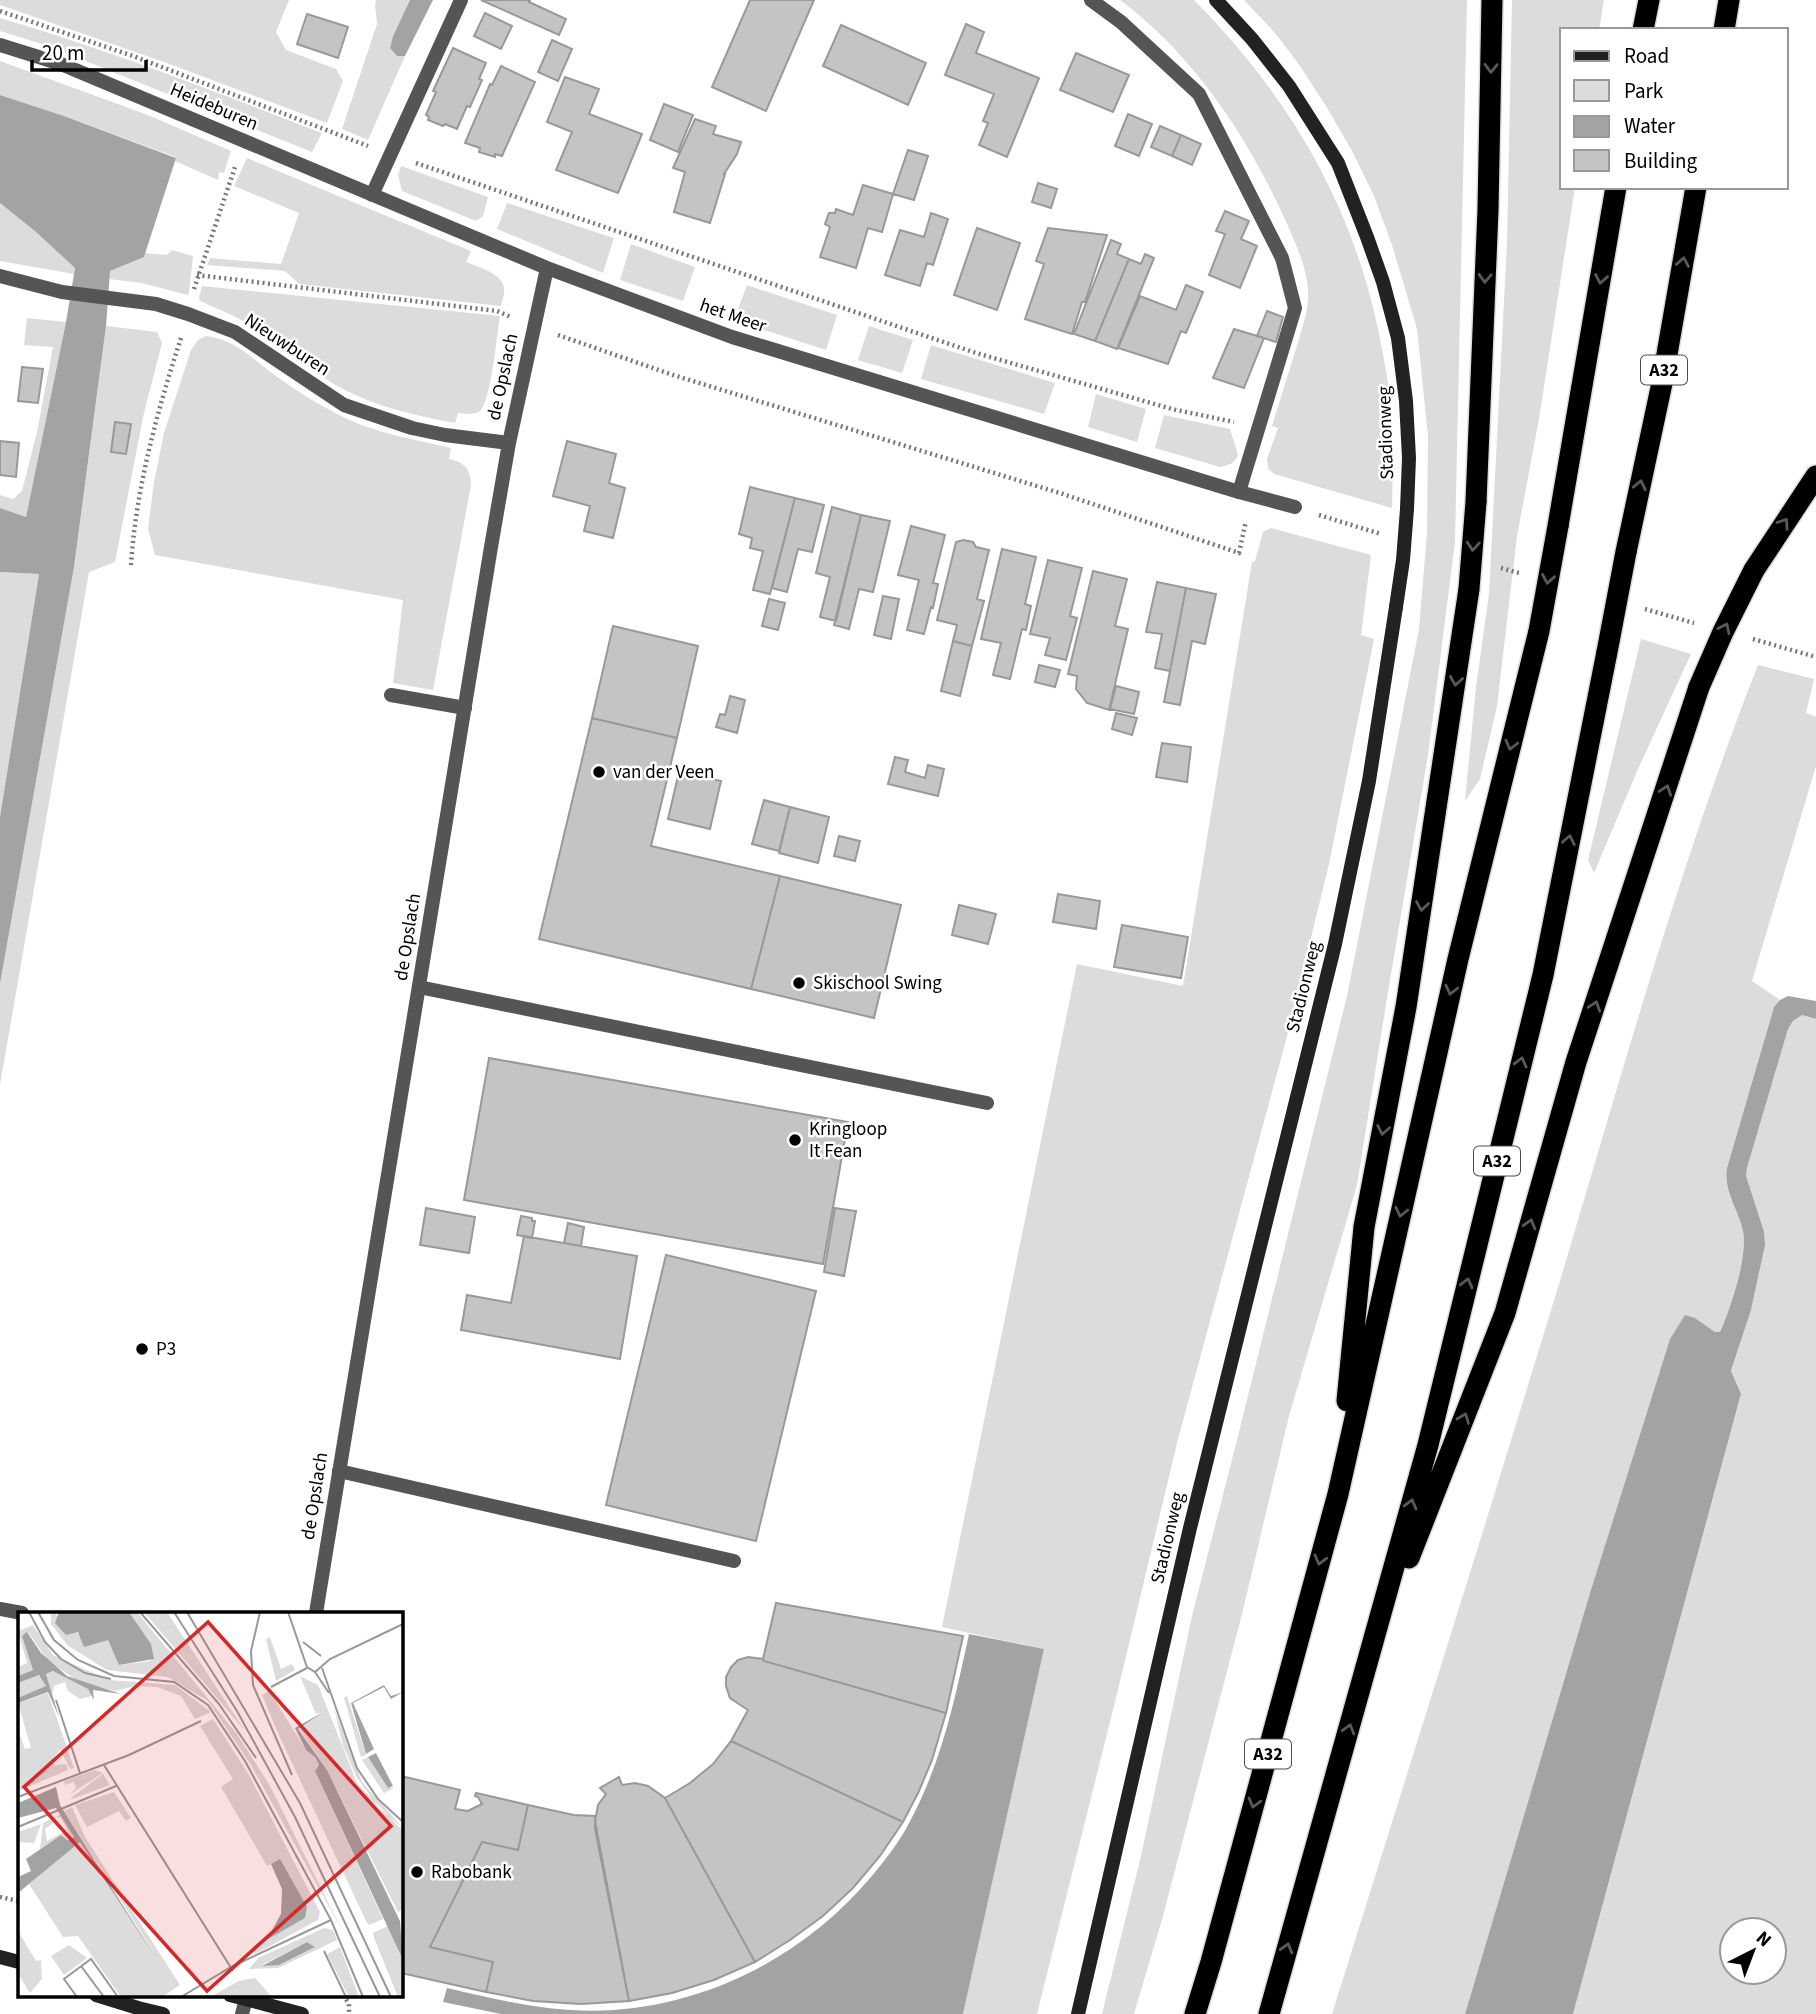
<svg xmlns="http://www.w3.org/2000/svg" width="1816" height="2014" font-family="'Source Sans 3',sans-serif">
	<rect width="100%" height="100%" fill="#fff"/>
	<!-- green -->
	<path fill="#dcdcdc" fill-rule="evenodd" d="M0,0h289l-13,32 10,18 50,19 7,12 -16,42 -163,-61 -164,-57z
		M376,0h34l-17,36 -3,12 7,8h8l-37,84 -26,-11 35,-105 -2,-19z
		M1120,0h74c98,99 163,211 188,349 3,17 7,35 8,53 3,35 3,70 2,106l-118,-34 -6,-6 -1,-9 11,-31 -6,-2c8,-26 16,-51 24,-77 5,-19 13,-37 12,-57 -1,-24 -11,-45 -20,-66 -38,-86 -93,-170 -168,-226z
		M1244,0h223l-12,542 -27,213 -41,243 -30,187 -68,231 -47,198 -79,302 -29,98h-32l39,-158 51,-240 46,-180 109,-440 72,-367 8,-96 1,-97 -11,-107 -25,-84 -18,-49 -22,-45 -26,-45 -26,-40 -24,-32z
		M1512,0h92l-5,30h-37v157h13l-36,232 -22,117 -20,170 -17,73 -15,22 11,-114 13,-93 18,-352z
		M0,18c109,32 216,74 322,115l-10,19 -261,-105 -51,-16z
		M0,61l148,54 83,36 -7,22 -5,-1 -1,8 -43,-19 1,-4 -112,-41 -64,-21z
		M247,158l224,93 -5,11c12,5 36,11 38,26 1,5 -2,13 -3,18l-202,-22 -14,-13 -78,-6 3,-7 71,6 18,-51 -65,-27z
		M401,166l87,31 -5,19 -7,5 -74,-30 -4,-16z
		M0,203l36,29 39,36 -1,6 -74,-13z
		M507,203l107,35 -11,35 -106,-44z
		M631,244l64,23 -12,34 -63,-21z
		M172,250l21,6 -4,37 -2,2 -45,-12 -33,-4 1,-8 33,-14 2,-4 22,2z
		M747,285l90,30 -11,35 -92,-30z
		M202,286l298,30c-3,17 -9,86 -20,95 -7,4 -15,3 -22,2l-3,10c-37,-7 -74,-15 -108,-32 -32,-16 -60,-40 -89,-61 -18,-12 -38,-20 -58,-29l-1,-3z
		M27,318l39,4 -40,195 -26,-9v-13l13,4 9,-8 15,-59 16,-85 -29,-2z
		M106,326l51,6 5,11 -19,74 -28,145 -26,10 -89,513v-101l74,-417z
		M869,326l44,14 -11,33 -44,-13z
		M206,336c28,2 51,27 73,42 19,14 39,26 60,37 35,18 74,24 112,33l-2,11c15,3 22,10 22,26l-38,205 -40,-7 10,-83 -248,-45 -7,-26 6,-47 10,-49 27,-83 7,-10z
		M931,345l124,38 -11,31 -123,-35z
		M1096,394l50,15 -9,33 -49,-15z
		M1164,415l66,14 8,26c-2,8 -11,11 -18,12l-65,-19z
		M1271,528l100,27 -10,80 13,4 -45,225 -43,176 -109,403 -59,247 -81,324h-74l81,-365 -102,-22 135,-663 106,22 69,-424 3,-1 8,-29z
		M0,572l39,2 -39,243z
		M1641,639l50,15 -53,115 -44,104 -6,-13z
		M1758,665l56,14 -8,34 10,4v49l-64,215 28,19 -6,7 -47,161c-4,22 11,41 16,63 5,26 -12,76 -23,101h-5l-20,-14 -25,21 -80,254 -125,421h-133c77,-247 155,-493 230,-740 61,-204 118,-411 196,-609z
		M1802,1015l14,4v995h-243l168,-619 -10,-23 20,-62 9,-42 -14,-92 1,-8 41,-139 5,-8zM1732,1930h42v42h-42z"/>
	<!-- water -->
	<path fill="#a3a3a3" d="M410,0h23l-28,56h-8l-7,-8 3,-12z
		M0,95l64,21 112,42 -32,99 -34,14 -4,55 -32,241 -74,417v-167l39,-243 -39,-2v-64l26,9 40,-195 9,-54 -39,-36 -36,-29z
		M1788,996l28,5v18l-14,-4 -9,6 -5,8 -41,139 -1,8 18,56 1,13 -14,65 -20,61 10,23 -168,620h-108l125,-421 80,-254 15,-24 10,3 20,14h5c11,-25 28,-75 23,-101 -5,-22 -20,-41 -16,-63l47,-161 6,-7z
		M969,1634l75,15 -81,365h-462l-58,-12 4,-14c56,13 109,26 167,22 100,-7 193,-57 257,-133 14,-17 27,-33 37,-52 34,-63 46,-122 61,-191z"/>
	<!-- building -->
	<path fill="#c4c4c4" stroke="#999" stroke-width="2" d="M481,0h49l-1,2 37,17 -7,16z
		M750,0h64l-48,111 -54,-24z
		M485,13l27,13 -11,23 -27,-13z
		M307,14l41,13 -10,31 -41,-14z
		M966,24l18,8 -8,21 63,25 -32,79 -28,-12 9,-22 -5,-2 11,-27 -49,-19z
		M841,25l85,38 -18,42 -85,-39z
		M552,40l20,9 -14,32 -20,-9z
		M453,48l33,15 -7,16 3,1 -12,27 -3,-1 -10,23 -12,-5 -2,2 -15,-6 1,-3 -3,-2 10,-23 -3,-1z
		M1076,53l53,22 -16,37 -53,-22z
		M501,66l34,16 -33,74 -7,-2v3l-16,-5 1,-4 -15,-5 25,-59 2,1z
		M565,77l34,12 -10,25 53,20 -24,59 -62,-23 16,-38 -25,-10z
		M664,104l29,11 -15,37 -28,-12z
		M1128,114l24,10 -13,32 -24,-10z
		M695,119l21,7 -3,8 28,8 -4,12 -13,20h1l-15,49 -36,-11 11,-40 -12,-4z
		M1160,126l21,9 -9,21 -21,-9z
		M1181,135l20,9 -9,21 -20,-9z
		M908,150l20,6 -14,44 -21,-6z
		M1038,183l19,6 -6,19 -19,-6z
		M863,185l30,9 -11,38 -14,-4 -12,40 -36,-11 10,-30 -5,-3 4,-11h6l1,-4 17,6z
		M1225,211l24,10 -8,18 16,7 -17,42 -31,-13 16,-41 -9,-3z
		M931,213l17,6 -15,46 -6,-2 -7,23 -35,-11 15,-45 24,7z
		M977,228l43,15 -23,67 -43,-15z
		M1048,228l59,7 -22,67h-3l-10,32 -47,-15 19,-55 -8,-3z
		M1111,240l10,4 -4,10 12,5 -34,82 -21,-7z
		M1145,254l9,4 -37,91 -22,-8 34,-82 12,5z
		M1186,285l17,7 -17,41 -5,-2 -13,33 -50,-16 22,-52 36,14z
		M1267,311l16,6 -7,25 -19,-6z
		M1234,329l30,9 -20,50 -31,-10z
		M22,367l21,2 -5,34 -20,-2z
		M115,422l16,2 -5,30 -15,-2z
		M0,441l19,2 -3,34 -16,-2z
		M567,441l49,13 -7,29 16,5 -12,50 -29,-7 6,-25 -37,-10z
		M750,487l45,11 -25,96 -17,-4 10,-39 -13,-3 2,-10 -13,-4z
		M795,498l29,7 -12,47 -14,-3 -11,43 -15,-4z
		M832,507l29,8 -25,106 -16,-4 10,-40 -14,-4z
		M861,515l29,6 -17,71 -14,-3 -10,40 -15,-4z
		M911,526l34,9 -12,48 5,1 -5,24 -2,-1 -7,27 -17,-4 12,-50 -21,-5z
		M963,540l10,2 3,5 13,3 -12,49 7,2 -12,45 -19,-5 4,-16 -20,-5 19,-78z
		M1002,549l34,8 -11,47 6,2 -5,24 -4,-1 -12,50 -17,-4 8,-32 -20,-4z
		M1048,560l34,8 -12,48 7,2 -11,42 -21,-5 5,-17 -20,-4z
		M1093,571l34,8 -12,47 13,3 -19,81 -22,-7 -11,-14 1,-13 -9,-2z
		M1157,582l29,6 -16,83 -15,-3 7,-34 -16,-2z
		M1186,588l30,6 -11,50 -13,-3 -12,64 -16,-3z
		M883,596l16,3 -8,40 -17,-4z
		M769,599l16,4 -7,27 -16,-4z
		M613,626l85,20 -21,92 -85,-20z
		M953,641l19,5 -12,50 -19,-5z
		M1039,665l21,5 -5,17 -20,-5z
		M1116,686l23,6 -5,22 -24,-5z
		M730,696l15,4 -8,33 -21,-6 4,-13 5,1z
		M1116,713l21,5 -5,17 -20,-6z
		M592,718l85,20 -26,108 129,30 -29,113 -212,-50z
		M1162,743l29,4 -4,35 -31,-5z
		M895,757l13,3 -3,12 20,6 3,-13 16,4 -6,27 -50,-12z
		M679,772l42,9 -11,48 -42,-10z
		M764,800l26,7 -11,44 -27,-7z
		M790,807l39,10 -11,46 -39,-10z
		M839,836l21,5 -5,20 -21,-5z
		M780,876l121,29 -27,113 -123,-29z
		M1058,894l42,7 -4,28 -43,-7z
		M959,905l37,9 -8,30 -36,-9z
		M1122,925l66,12 -7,41 -67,-11z
		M489,1058l359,64 -25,142 -359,-64z
		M426,1208l49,9 -6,36 -49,-8z
		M835,1208l21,3 -12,65 -20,-4z
		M521,1216l11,2v3h3l-3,17 -15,-3z
		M568,1223l16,4 -3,19 -17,-3z
		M524,1236l113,20 -17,103 -159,-29 6,-35 44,8z
		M666,1255l150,36 -60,250 -150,-36z
		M776,1603l187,33 -17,77 -182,-52 -1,-2z
		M748,1657l15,2 1,2 182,52 -14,47 -13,31 -16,31 -172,-81 17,-31 -18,-12 -4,-12v-9l5,-10 7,-7z
		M731,1741l172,81 -23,34 -27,32 -30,28 -33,24 -35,22 -90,-164 25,-15 23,-19z
		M401,1776l59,14 -5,19 13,2 14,-7 -4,-7 -3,-1 1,-3 52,12 -10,45 -36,-8 -52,105 63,15 -7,30 -85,-19z
		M619,1777l3,8 13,-2 13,3 17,12 90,164 -41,18 -42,13 -43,8 -34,-180 3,-16 8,-11 -6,-6z
		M528,1805l46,10 21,1v13l34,172 -48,3 -48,-3 -47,-9 7,-30 -63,-15 52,-105 36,8z"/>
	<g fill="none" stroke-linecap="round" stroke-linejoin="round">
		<defs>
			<path id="highway" d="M1643,30l6,-30
				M1724,30l5,-30
				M1476,502l12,-292 4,-210
				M1558,526l58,-339
				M1626,552l36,-169 34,-196
				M1754,570l62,-94
				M1347,1401l17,-174 42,-220 63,-418
				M1409,1558l96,-245 71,-251 123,-375
				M1195,2014l16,-52 127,-468 120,-535 81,-328
				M1269,2014l159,-569 115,-470 64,-323"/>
		</defs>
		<!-- highway casing -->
		<use href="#highway" stroke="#dbdbdb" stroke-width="24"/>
		<!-- path -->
		<path stroke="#777" stroke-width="4.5" stroke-dasharray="2 3.5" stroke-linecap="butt" d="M0,11l133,45 235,90
			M416,163l560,190 196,56 62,13
			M197,275l300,36 14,6
			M194,289l42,-125
			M558,335l115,40 390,119 176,59 7,-32
			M1319,515l62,19
			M131,565c5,-77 26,-153 50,-227
			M1501,568l18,5
			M1645,609l49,14
			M1753,639l63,18
			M0,1897l19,4
			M343,1995l6,9v10"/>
		<!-- lane -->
		<path stroke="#555" stroke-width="14" d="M1091,0l30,22 78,72 83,164 13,50 -56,184
			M391,695l74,13
			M419,987l568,116
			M339,1471l395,90
			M0,1609l22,4"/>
		<!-- street -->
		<path stroke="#555" stroke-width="14" d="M0,45l61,19 486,204 185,69 507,155 56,15
			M372,195l89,-195
			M0,276l62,16 94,12 32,10 47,18 109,73 68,23 33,7 64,8
			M316,1613l175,-1066 18,-104 38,-175
			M242,2014l5,-19"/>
		<!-- secondary -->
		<path stroke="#222" stroke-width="14" d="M1216,0l36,39 37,47 49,77 29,74 16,45 15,56 8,63 3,57 -2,51
			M0,1957l19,5
			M96,1995l42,13 25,6
			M230,1995l72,19
			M1078,2014l112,-486 145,-584 34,-163 27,-174"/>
		<!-- highway -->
		<use href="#highway" stroke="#000" stroke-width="21"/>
		<defs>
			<path id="highway-bridge" d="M1469,589l7,-87
				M1539,631l19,-105
				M1607,652l19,-100
				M1699,687l24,-55 31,-62"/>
		</defs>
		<!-- highway-bridge casing -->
		<use href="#highway-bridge" stroke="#dbdbdb" stroke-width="24" stroke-linecap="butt"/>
		<!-- secondary-bridge -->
		<path stroke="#222" stroke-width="14" d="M1396,607l7,-47 4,-51"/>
		<!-- highway-bridge -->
		<use href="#highway-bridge" stroke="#000" stroke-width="21"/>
	</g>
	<!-- one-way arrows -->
	<defs><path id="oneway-chevron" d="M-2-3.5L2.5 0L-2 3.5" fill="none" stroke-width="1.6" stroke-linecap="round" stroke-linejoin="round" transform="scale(1.75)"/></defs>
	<g stroke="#595959">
		<use href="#oneway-chevron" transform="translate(1491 68) rotate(91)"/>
		<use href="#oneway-chevron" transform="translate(1683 262) rotate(-80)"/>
		<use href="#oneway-chevron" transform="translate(1485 278) rotate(92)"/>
		<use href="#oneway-chevron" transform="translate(1601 279) rotate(100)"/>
		<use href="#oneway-chevron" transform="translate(1640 485) rotate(-78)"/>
		<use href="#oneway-chevron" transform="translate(1784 523) rotate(-56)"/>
		<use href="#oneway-chevron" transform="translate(1473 546) rotate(94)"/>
		<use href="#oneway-chevron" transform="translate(1548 579) rotate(100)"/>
		<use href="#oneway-chevron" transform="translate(1725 628) rotate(-64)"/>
		<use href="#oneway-chevron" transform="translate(1456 681) rotate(99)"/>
		<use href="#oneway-chevron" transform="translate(1511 745) rotate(104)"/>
		<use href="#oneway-chevron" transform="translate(1666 790) rotate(-72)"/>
		<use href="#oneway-chevron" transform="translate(1569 840) rotate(-79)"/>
		<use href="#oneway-chevron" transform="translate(1422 906) rotate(99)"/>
		<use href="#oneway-chevron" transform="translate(1451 990) rotate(103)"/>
		<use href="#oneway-chevron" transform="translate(1595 1006) rotate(-72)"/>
		<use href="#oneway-chevron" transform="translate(1521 1062) rotate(-76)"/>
		<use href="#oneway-chevron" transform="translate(1383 1130) rotate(101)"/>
		<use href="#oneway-chevron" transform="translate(1401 1212) rotate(103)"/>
		<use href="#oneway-chevron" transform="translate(1530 1224) rotate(-74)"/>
		<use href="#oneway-chevron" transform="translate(1467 1283) rotate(-76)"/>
		<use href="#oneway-chevron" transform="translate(1464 1418) rotate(-69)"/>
		<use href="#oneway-chevron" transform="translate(1411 1504) rotate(-75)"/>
		<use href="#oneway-chevron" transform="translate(1320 1560) rotate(105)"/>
		<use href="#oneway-chevron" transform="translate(1349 1729) rotate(-74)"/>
		<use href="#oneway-chevron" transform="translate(1254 1803) rotate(105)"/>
		<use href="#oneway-chevron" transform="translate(1287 1948) rotate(-74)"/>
	</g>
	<!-- markers -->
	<g fill="#000" stroke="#fff" stroke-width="2.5">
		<circle cx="599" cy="772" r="7"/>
		<circle cx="799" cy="983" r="7"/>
		<circle cx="795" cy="1140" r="7"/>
		<circle cx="142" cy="1349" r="7"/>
		<circle cx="417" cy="1872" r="7"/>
	</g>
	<g text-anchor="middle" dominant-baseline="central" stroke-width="5" stroke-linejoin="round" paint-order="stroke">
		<!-- shield labels -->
		<g fill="#fff" stroke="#4c4c4c" stroke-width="2">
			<rect x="1641" y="355.5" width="46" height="29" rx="5"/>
			<rect x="1474" y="1146.5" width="46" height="29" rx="5"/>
			<rect x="1245" y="1739.5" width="46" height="29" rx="5"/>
		</g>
		<g font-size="18" font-weight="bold" fill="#000">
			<text x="1664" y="370">A32</text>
			<text x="1497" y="1161">A32</text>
			<text x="1268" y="1754">A32</text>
		</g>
		<!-- street labels -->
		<g font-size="19" fill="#000" stroke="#fff">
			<text transform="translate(214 107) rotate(23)">Heideburen</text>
			<text transform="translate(733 316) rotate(19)">het Meer</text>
			<text transform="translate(287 345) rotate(33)">Nieuwburen</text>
			<text transform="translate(503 377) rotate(-78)">de Opslach</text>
			<text transform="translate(1386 433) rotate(-92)">Stadionweg</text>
			<text transform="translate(408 937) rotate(-81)">de Opslach</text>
			<text transform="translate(1304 987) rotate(-76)">Stadionweg</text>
			<text transform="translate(315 1496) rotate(-81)">de Opslach</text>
			<text transform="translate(1168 1538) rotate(-77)">Stadionweg</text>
		</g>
		<!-- poi labels -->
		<g font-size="19" fill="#000" stroke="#fff" text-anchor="start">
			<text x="613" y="772">van der Veen</text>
			<text x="813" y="983">Skischool Swing</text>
			<text x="809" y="1129">Kringloop<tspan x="809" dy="22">It Fean</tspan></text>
			<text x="156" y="1349">P3</text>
			<text x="431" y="1872">Rabobank</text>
		</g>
	</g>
	<!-- overview -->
	<g transform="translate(18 1612)">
		<rect width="385" height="385" fill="#fff"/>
		<path d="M33,0h8l-3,3 19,17 33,8 12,25 31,-4v-17l-22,-32h8l100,122 32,50 74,148 -92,-167 -43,-64 -40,-24 -61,-7 -40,-25 -16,-21zM126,0h23l78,119zM15,13l20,30 56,25 66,5 36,27 -16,7 -14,-23 -24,-9 -22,-1 -20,5 -34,-8 -33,-22 -20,-29 5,38 -15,6v-9l9,-4 -9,-32zM252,25l11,32 11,-5 3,6 -19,11 -10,-42zM37,59l33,18 4,7 -12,3 -12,-8 -3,-9 -11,4 -2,8 -6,-20zM17,64h8l3,12 -28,10v-15zM282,64l18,9 39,98 46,48v78l-5,3 -71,-142 -29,-43 25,-15 -7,2zM251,79l37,59 9,7 4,8 -4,6 68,148 -14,6 -3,-4 -88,-188 -16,-38zM30,81l26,75 -4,1 -10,-20 -7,10 2,6 11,-1 2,6 -50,21v-61l7,19 6,-1 -13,-45zM329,84l19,59 -5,2 -17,-59zM316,96l28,74 41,46 -23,-19 -23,-31 -14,-32zM195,107l36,56 71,137 -2,8 -63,34 -4,-5 54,-31 -25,-59 -13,7 -46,-79 12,-8 -33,-53zM350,145l20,31h6l-10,5 -22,-33zM77,158l8,3 -34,22 7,-7 -2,-6 -9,3 -1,-4zM85,162l7,11 -38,14 -1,-1zM96,180l17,26 -5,3 -7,-10 -32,16 -12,-22zM54,195l13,30 95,148 -18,12h-41l-43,-61 -15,1 -34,-53 51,-42 76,114 -92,-145zM42,202l14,23 -7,3 -6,-5 -21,14 3,-26 10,-5 2,4 -10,7 2,12 15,-8 9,4 -10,-19 -5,-1zM23,212l-7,19 -16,-1v-10zM370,314l15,34v37h-5l-24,-59 -1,-5zM306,316l9,2 4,10 -59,28 -29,1 9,-11zM289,330l8,5 -36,18h-17zM0,319l18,30 5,-1 1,19 -12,14 -12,-19zM51,333l18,13 -23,17 -13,-19zM322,335l19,50h-10l-22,-43zM237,366l17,19h-62l29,-16z" fill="#dcdcdc" fill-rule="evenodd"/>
		<path d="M41,0h70l22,32 3,15 -35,6 -11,-25 -24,7 -6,-15 -12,3 -11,-12zM9,20l14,21 26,23 54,18 -28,-4 1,10 -6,-11 -35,-18 -7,3 13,43 -11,-25 -30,11v-5l28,-12 -7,-11 -21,8v-7l15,-6 -11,-34zM366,73l7,11 12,-4 -12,7 -7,-12 -31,16 21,46 -8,5 -15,-51zM305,100l-25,17 29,41 73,151 3,39 -88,-189 4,-6 -4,-8 -9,-7 -11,-22zM358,141l17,33 -5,2 -20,-31zM38,175l4,18 95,152 -75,-115 -62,51v-16l13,-6 -5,-12 35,-24 6,5 7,-3 -18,-29 -38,10v-15zM262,247l27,48 -2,11 -54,31 20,-17 10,-18 1,-25 -11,-25zM289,330l8,5 -36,18 -17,1z" fill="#a3a3a3"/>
		<path fill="none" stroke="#999" stroke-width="2" d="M11,0l16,30 16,17 24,14 26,6M20,0l16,28 24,20 36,16 60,6 34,23 37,56 86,159 32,77M122,0l79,92 37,54M156,0l63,99 58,106 85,180M169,0l113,191 91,194M242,0l-9,39 2,34 39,90M270,0l19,55 8,5 15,-13 73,-35M285,30l18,14M304,56l35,100 21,31 25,23M297,60l14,21M253,75l36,-19M38,88l24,73M86,153l129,206M0,185l111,-42 72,-34M0,215l98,-41M306,339l22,46M63,354l23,31M59,385l-13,-18 27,-20 27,38M163,385l50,-30 100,-47"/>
		<path fill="#d62828" fill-opacity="0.15" stroke="#d62828" stroke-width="3.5" d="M190,10l183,204 -184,165 -183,-204z"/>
		<rect width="385" height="385" fill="none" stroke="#000" stroke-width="3.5"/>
	</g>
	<!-- legend -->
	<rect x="1560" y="28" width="228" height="161" fill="#ffffff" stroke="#999999" stroke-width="2"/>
	<rect x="1574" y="51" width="35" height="10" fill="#222222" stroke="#999999" stroke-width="2"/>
	<text x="1624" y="63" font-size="21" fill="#000000">Road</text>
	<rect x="1574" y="80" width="35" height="21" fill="#dcdcdc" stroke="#999999" stroke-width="2"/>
	<text x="1624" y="98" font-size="21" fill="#000000">Park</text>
	<rect x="1574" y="116" width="35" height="21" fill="#a3a3a3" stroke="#999999" stroke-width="2"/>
	<text x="1624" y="133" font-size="21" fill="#000000">Water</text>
	<rect x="1574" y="150" width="35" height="21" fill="#c4c4c4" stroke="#999999" stroke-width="2"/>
	<text x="1624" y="168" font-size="21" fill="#000000">Building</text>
	<!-- north arrow -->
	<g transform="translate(1753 1951) rotate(42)"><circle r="33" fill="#ffffff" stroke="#999999" stroke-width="2"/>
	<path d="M0-5L12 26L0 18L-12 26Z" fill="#000000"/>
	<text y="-10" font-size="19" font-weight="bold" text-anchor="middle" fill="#000000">N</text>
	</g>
	<!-- scale -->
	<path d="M32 60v10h114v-10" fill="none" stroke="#000000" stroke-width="3.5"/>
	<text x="42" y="60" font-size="21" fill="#000000" stroke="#ffffff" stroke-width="5" paint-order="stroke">20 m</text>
</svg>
